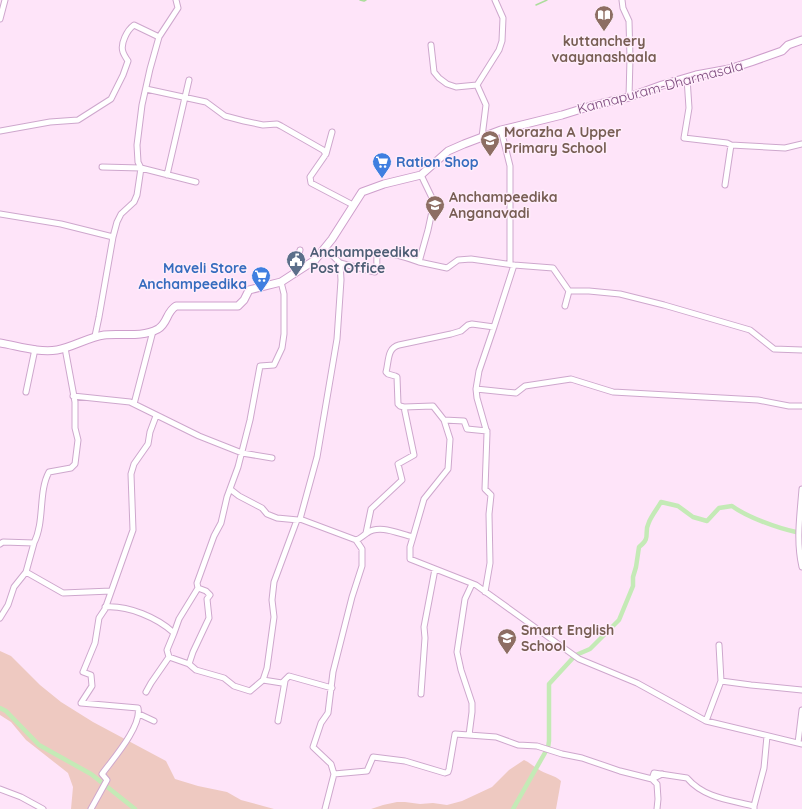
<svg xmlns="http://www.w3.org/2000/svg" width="802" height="809" font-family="Quicksand,sans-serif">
	<rect width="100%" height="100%" fill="#fee4f9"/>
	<!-- green -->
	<path fill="#eec9c1" d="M0,651l11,5 29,29 21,17 32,20 73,39 9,18 23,7 29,6 14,8 33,9h-203l2,-22 -5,-14 -42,-33 -15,-18 -11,-7z
		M524,760c5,2 9,6 14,9 7,5 17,6 23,12l-5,28h-185l12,-4 14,-3h8l15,2 13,-1 14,2 15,-4 30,-14 17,-17z"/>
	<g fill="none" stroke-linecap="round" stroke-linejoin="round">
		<!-- stream -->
		<path stroke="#acdd9c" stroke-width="1.5" d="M360,0l4,1 2,-1
			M536,5l11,-5
			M541,758l4,-6"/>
		<!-- canal -->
		<path stroke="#c4eab6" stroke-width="4.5" d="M576,655l14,-6 29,-29 14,-34v-9l3,-10 3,-20c13,-10 4,-13 10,-25 3,-7 8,-13 12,-20l17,4 15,11 14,4 12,-13 13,-2c15,11 45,22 64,26
			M0,708l6,3 33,34 52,29 44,35
			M548,748l1,-7v-57l23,-25
			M513,809l33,-58"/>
		<defs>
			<path id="street" d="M622,0l1,8 6,13 1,37 -1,39
				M0,19l5,-19
				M431,45l3,27 5,6 8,6 9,3 21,-2
				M687,78l2,30 -5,30 43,5 4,2 54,3 17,-4
				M146,89l60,13 19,14 19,5 19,4 14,-1 4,2 42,24 3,4 -16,23 1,6 42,22
				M501,130l9,36v98
				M0,131l50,-9 28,-2 33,-21 12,-24 5,-14c-2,-3 -4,-6 -5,-9 -3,-8 4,-22 11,-27l25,12
				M482,137l4,-32 -9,-20 22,-35 3,-9 1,-23 -8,-18
				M326,154l6,-22
				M102,167l39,1 55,14
				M167,175l22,-95
				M725,185l6,-40
				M0,214l61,10 52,13
				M324,249l6,4 10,10 1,17 -4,59 -20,118 -17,62 56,21 6,9v17l-10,31 -19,75 -5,41 -7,10 -8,24 18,17 3,10 -9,35
				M419,262l28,6 11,-8 13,-1 43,6 39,3 16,23h20l31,3 44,11 86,25 24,19 28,1
				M340,263l35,9c4,-5 0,-13 3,-19 14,-1 28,4 41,9l9,-32 6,-28 -13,-27
				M297,270v-7l3,-13
				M281,282l3,12v40l-2,14 -8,17 -14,1 -10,54 -12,47 -11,30 -6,26 -7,13 -17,47 1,5 8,3 4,4 -3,4 2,19 -16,34 -4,12 7,6 28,8 10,8 16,5 13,-11 19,3 7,-7 43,12
				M565,306l4,-15
				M95,336l4,-19 14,-80 4,-15 4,-8 13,-12 3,-7 4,-27 -3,-6 -1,-17 5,-40 8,-36 9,-32 19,-29 -2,-8
				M476,389l3,-18 15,-44
				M26,392l9,-43
				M73,396l57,6 69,34 43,17 30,5
				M134,404l19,-73
				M444,420l-11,-14 -29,1 -4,-1 -2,-2 -1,-27 -2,-1 -7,-2 -2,-2c3,-11 1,-24 13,-27l52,-11 10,-3 7,-6 4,-1 22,3 20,-62
				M230,489l9,7 23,12 5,6 10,4 21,2
				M802,489c-2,27 -6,51 0,78
				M366,533l5,-24 31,-29 -4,-16 16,-9 -10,-48
				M413,537l-3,10v12l66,26 103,74 58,24 69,38 15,-40 30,4 51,5
				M356,540c6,-2 6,-4 11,-7 13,-9 32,1 46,4l11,-38 24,-30 2,-30 -6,-19 20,1 3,8 20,2
				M0,544l3,-2 31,1c11,-22 4,-51 15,-71l22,-4 4,-4 3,-24 -3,-12v-26l-10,-54
				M26,572l37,21 48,-2
				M485,592l5,-29 -1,-49 2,-19 -6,-6 2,-56 -10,-35 -1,-9 40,4 9,-7 46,-7 42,13 145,8 31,6h13
				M105,607c23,-2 53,11 69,26l-7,17 2,7
				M0,618l8,-13 6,-18 12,-15 8,-29
				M174,633l5,-14 19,-31
				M719,645l2,36
				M263,680l4,-12 7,-51 -2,-17 2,-18 23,-62
				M146,692l5,-9 18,-26 20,7
				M421,694l4,-56 -1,-11 11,-58
				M139,714l15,7
				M278,721l7,-40
				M706,721l96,23
				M469,735l3,-23v-9l-11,-33 -4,-18 8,-53 7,-15
				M798,743l4,-33
				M334,774l33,-3 6,-14 32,4 40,12 3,-1 1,-3 6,-35 41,3 22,8 19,1 25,8 20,4 38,13 32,8 2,-6 33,5c17,20 43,22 67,28v3
				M0,789l21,8 22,12
				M754,806l10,-38 3,-32
				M91,809l16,-29 -5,-6c11,-15 40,-48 36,-66l-57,-5 11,-17 -1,-11 -8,-3 12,-29 4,-25 6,-9 28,-79 -2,-56 3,-10 14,-20 2,-12 6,-16
				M657,809l1,-10 -1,-15 -5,-5 10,-5"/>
			<path id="secondary" d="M0,343c18,3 39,10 57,7 16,-3 32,-13 47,-15 17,-2 37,3 54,-6 10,-6 8,-17 18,-23h62l6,-6 5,-10 32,-8 34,-22 17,-21 30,-47 22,-8 37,-9 27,-24 16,-7 37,-14 61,-15 29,-9 38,-9 33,-12 34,-10 33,-6 22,-7 31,-11 6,-6 14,-5"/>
		</defs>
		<!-- street casing -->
		<use href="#street" stroke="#cea7cd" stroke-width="7"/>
		<!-- secondary casing -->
		<use href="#secondary" stroke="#ce9fcc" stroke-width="9"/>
		<!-- street -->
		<use href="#street" stroke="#fff" stroke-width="5"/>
		<!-- secondary -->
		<use href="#secondary" stroke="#fff" stroke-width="7"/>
	</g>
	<!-- icons -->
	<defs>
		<symbol id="library-pin" viewBox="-11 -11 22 30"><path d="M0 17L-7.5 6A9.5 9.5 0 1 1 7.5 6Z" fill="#8d6e63" stroke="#ffedfb"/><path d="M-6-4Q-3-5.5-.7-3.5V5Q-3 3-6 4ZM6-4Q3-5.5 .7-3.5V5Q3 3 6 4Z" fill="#fff"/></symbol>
		<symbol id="school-pin" viewBox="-11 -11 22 30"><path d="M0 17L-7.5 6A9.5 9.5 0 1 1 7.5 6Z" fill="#8d6e63" stroke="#ffedfb"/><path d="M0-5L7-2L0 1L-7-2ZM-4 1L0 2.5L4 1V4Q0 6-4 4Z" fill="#fff"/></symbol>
		<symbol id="supermarket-pin" viewBox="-11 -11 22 30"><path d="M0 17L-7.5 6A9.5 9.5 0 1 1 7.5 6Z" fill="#3f7fe0" stroke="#ffedfb"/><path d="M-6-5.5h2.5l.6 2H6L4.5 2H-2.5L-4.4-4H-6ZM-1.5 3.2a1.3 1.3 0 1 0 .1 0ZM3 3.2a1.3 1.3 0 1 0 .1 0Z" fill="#fff"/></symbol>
		<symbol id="civic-pin" viewBox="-11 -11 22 30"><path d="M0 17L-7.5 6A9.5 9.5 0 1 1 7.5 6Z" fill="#5c6f8a" stroke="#ffedfb"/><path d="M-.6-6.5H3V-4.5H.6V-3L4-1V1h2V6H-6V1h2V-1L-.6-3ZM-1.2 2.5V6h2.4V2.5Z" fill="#fff"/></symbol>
	</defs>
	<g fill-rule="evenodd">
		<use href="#library-pin" x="593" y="4" width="22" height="30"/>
		<use href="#school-pin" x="479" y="129" width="22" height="30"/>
		<use href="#supermarket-pin" x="371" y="151" width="22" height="30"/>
		<use href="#school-pin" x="424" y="194" width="22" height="30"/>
		<use href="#civic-pin" x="285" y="249" width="22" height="30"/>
		<use href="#supermarket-pin" x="250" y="265" width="22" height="30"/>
		<use href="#school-pin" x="496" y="627" width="22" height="30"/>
	</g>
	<g text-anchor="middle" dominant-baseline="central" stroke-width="3" stroke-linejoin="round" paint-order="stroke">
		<!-- education labels -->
		<g font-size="14" font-weight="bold" fill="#785e54" stroke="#ffedfb" text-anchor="start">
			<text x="604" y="41" text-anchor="middle">kuttanchery<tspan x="604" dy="16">vaayanashaala</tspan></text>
			<text x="504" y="132">Morazha A Upper<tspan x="504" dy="16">Primary School</tspan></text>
			<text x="449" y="197">Anchampeedika<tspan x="449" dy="16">Anganavadi</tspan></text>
			<text x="521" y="630">Smart English<tspan x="521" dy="16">School</tspan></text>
		</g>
		<!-- street labels -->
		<g font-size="14" fill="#78477a" stroke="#ffedfb">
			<text transform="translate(660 87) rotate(-15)">Kannapuram-Dharmasala</text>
		</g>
		<!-- shop labels -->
		<g font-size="14" font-weight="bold" fill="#366cbe" stroke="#ffedfb" text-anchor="start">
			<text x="396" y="162">Ration Shop</text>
			<text x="247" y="268" text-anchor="end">Maveli Store<tspan x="247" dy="16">Anchampeedika</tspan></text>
		</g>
		<!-- service labels -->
		<g font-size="14" font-weight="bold" fill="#4e5e75" stroke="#ffedfb" text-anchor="start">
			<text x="310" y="252">Anchampeedika<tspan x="310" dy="16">Post Office</tspan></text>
		</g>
	</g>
</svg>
